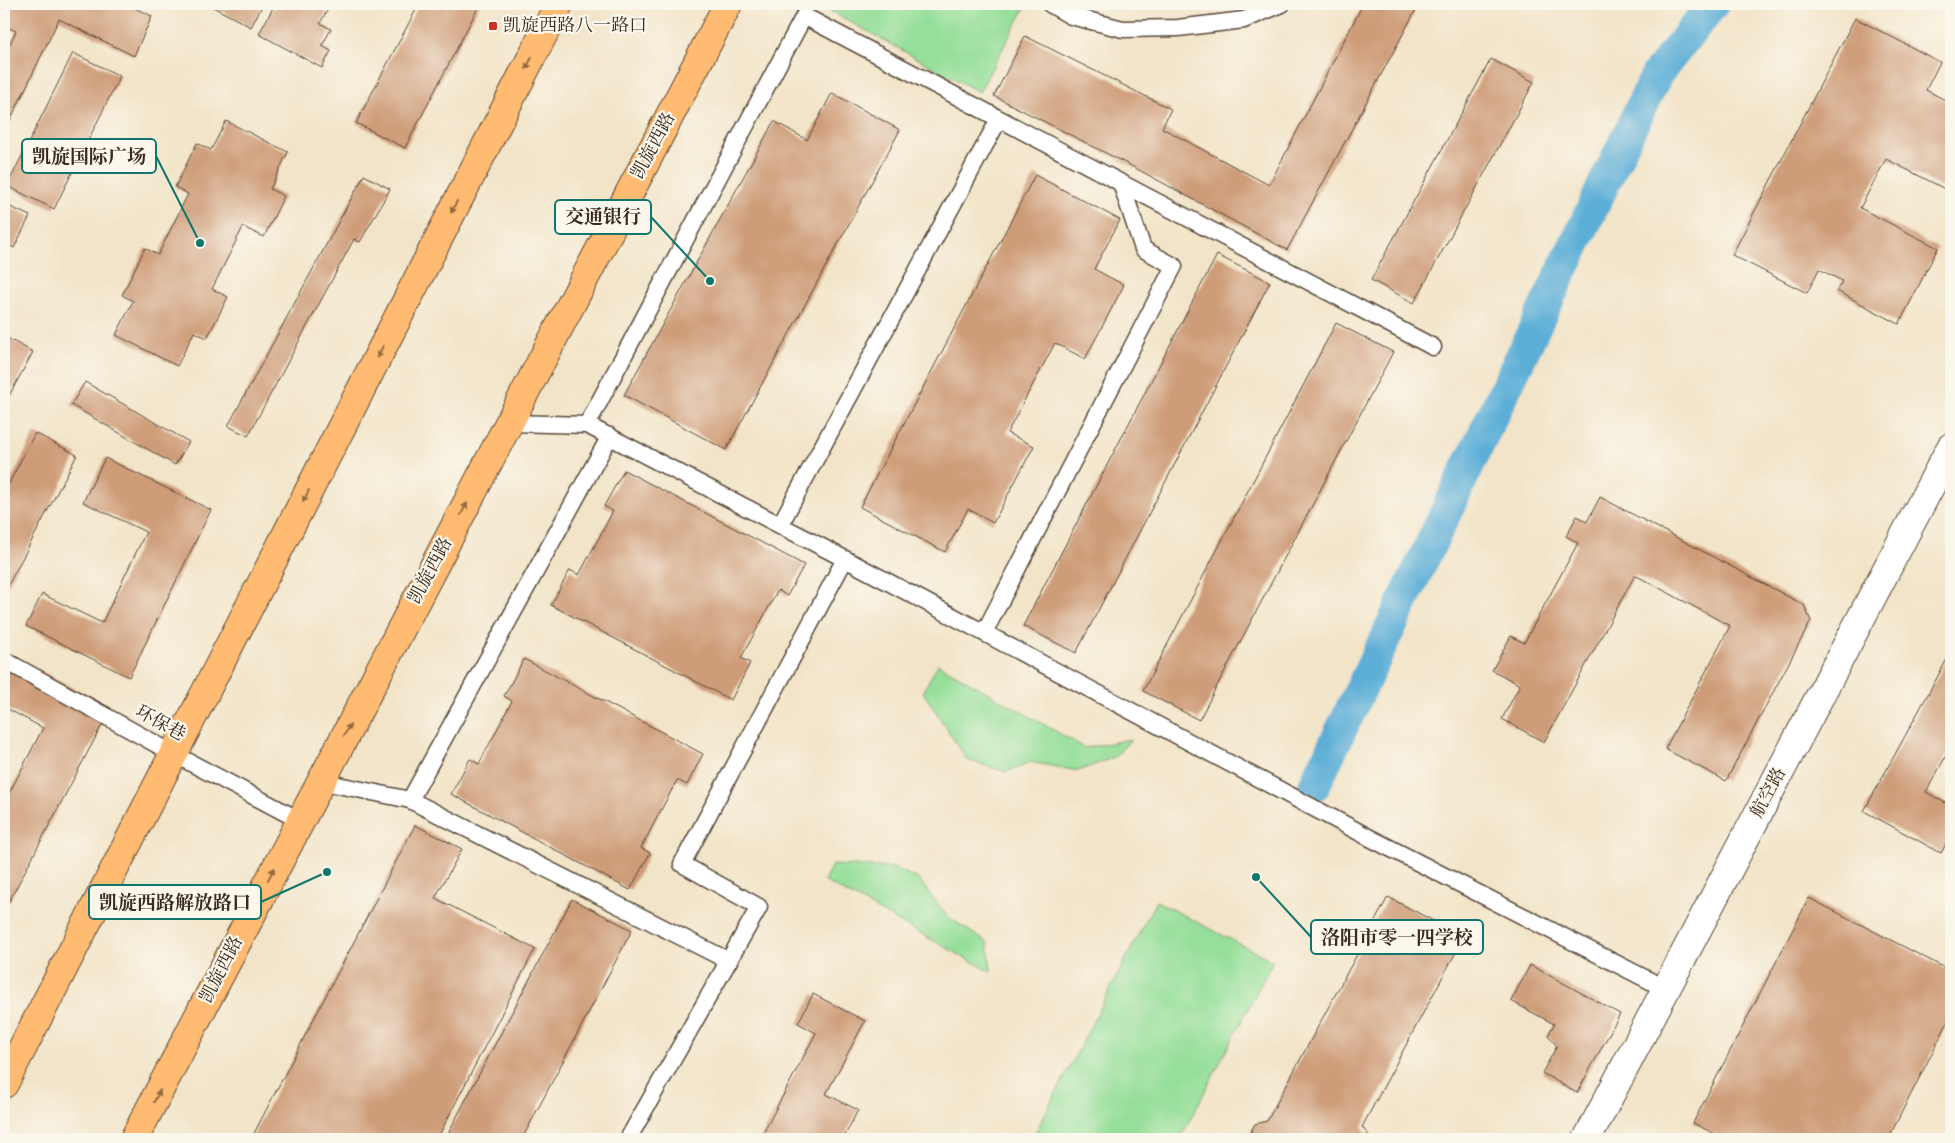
<svg xmlns="http://www.w3.org/2000/svg" width="1955" height="1143" font-family="Vollkorn,'Noto Serif SC',serif">
	<rect width="100%" height="100%" fill="#fbf7ec"/>
	<filter id="ink" filterUnits="userSpaceOnUse"><feTurbulence type="fractalNoise" baseFrequency=".02" numOctaves="2"/><feDisplacementMap in="SourceGraphic" scale="10" xChannelSelector="R" yChannelSelector="G"/><feConvolveMatrix kernelMatrix="1 2 1 2 8 2 1 2 1" color-interpolation-filters="sRGB"/></filter>
	<filter id="wash" filterUnits="userSpaceOnUse"><feTurbulence type="fractalNoise" baseFrequency=".0096" numOctaves="4" result="noise"/><feDisplacementMap in="SourceGraphic" scale="20" xChannelSelector="R" yChannelSelector="G"/><feGaussianBlur stdDeviation="1.12" result="paint"/><feColorMatrix in="noise" values="0 0 0 0 0 0 0 0 0 0 0 0 0 0 0 0 0 1.4 0 .05"/><feComposite in="paint" operator="in"/></filter>
	<g filter="url(#wash)">
		<rect width="100%" height="100%" fill="#f2e4c8"/>
		<!-- green -->
		<path fill="#96df9a" stroke="#68845c" d="M817,4h210l-48,88z
			M938,664l147,84 46,-9 -16,18 -37,14 -48,-9 -24,10 -39,-12 -44,-68z
			M832,865l62,3 24,11 30,38 40,26 3,29 -167,-91z
			M1156,901l117,60 -93,178h-148z"/>
		<g fill="none" stroke-linecap="round" stroke-linejoin="round">
			<!-- canal -->
			<path stroke="#5caed7" stroke-width="32" d="M1314,786l343,-712 56,-70"/>
		</g>
		<g id="blocks">
			<!-- building -->
			<path fill="#ce9c78" d="M4,4h122l26,12 -18,40 -75,-37 -55,114v-77l12,-25 -12,-5z
				M212,4h51l-12,23 -40,-21z
				M275,4h56l-11,19 11,6 -9,17 9,5 -9,17 -63,-34z
				M419,4h61l-75,144 -49,-25z
				M1363,4h56l-132,246 -148,-80 -145,-74 31,-60 146,73 -9,19 107,57z
				M1855,18l85,44 -14,28 25,13v89l-65,-33 -26,49 78,40 -39,76 -62,-33 5,-10 -23,-12 -12,24 -75,-38z
				M73,53l47,23 -66,133 -47,-23z
				M1491,59l43,23 -120,221 -43,-23z
				M832,93l68,37 -174,320 -102,-55 150,-274 33,19z
				M226,121l62,31 -18,37 14,7 -20,41 -21,-10 -31,62 16,8 -21,41 -13,-6 -17,34 -61,-31 17,-34 -11,-6 23,-47 13,7 30,-61 -13,-7 22,-44 14,7z
				M364,175l26,14 -30,53 -6,-3 -106,197 -20,-10z
				M1035,175l85,45 -26,49 30,16 -39,74 -30,-16 -48,90 27,13 -41,77 -25,-14 -23,43 -85,-45z
				M4,204l26,12 -16,32 -10,-6z
				M1217,255l53,27 -194,371 -53,-27z
				M1336,323l57,29 -194,368 -56,-29z
				M7,338l26,14 -29,53v-61z
				M85,382l104,60 -14,23 -104,-60z
				M35,433l42,22 -73,138v-100z
				M105,458l106,52 -82,167 -103,-51 16,-32 60,29 44,-91 -63,-30z
				M624,470l180,95 -17,31 -9,-6 -37,68 9,5 -19,37 -180,-95 19,-35 9,5 34,-64 -9,-5z
				M1600,497l204,108 7,16 -85,160 -61,-32 65,-123 -95,-51 -91,167 -42,-23 18,-34 -28,-15 19,-34 13,7 54,-100 -12,-7 11,-20 10,6z
				M4,652l107,56 -107,203v-108l39,-75 -39,-21z
				M1951,652v95l-25,45 25,14v29l-10,18 -77,-42z
				M524,659l179,95 -16,31 -10,-5 -36,68 9,5 -20,37 -179,-96 19,-35 9,5 33,-63 -8,-5z
				M415,825l47,24 -27,49 100,51 -98,190h-186z
				M1388,897l76,40 -102,190 10,12h-125l8,-15 12,-3z
				M1809,898l142,73v45l-63,123h-163l-32,-16z
				M572,899l60,31 -110,209h-77z
				M1530,965l90,49 -43,79 -35,-20 15,-27 -9,-11 6,-11 -43,-23z
				M813,994l52,27 -39,73 32,16 -15,29h-83l56,-106 -18,-10z"/>
		</g>
	</g>
	<g filter="url(#ink)">
		<use href="#blocks" fill-opacity="0" stroke="#564638" stroke-width="1"/>
		<g fill="none" stroke-linecap="round" stroke-linejoin="round">
			<defs>
				<path id="lane" d="M1050,4l21,12 52,13 55,-1 66,-8 38,-16
					M510,423l77,2 258,134 -163,305 77,43 -131,232
					M587,425l217,-409 629,331
					M780,525l219,-406
					M845,559l527,280 294,150
					M984,633l190,-367 -31,-17 -22,-66
					M4,660l170,94 125,66
					M319,781l91,19 319,161
					M410,800l200,-364"/>
				<path id="street" d="M1587,1139l364,-692"/>
				<path id="primary" d="M4,1084l555,-1080
					M134,1139c196,-379 397,-756 594,-1135"/>
			</defs>
			<!-- lane casing -->
			<use href="#lane" stroke="#564638" stroke-width="19"/>
			<!-- street casing -->
			<use href="#street" stroke="#564638" stroke-width="30"/>
			<!-- primary casing -->
			<use href="#primary" stroke="#564638" stroke-width="30"/>
			<!-- lane -->
			<use href="#lane" stroke="#fff" stroke-width="16"/>
			<!-- street -->
			<use href="#street" stroke="#fff" stroke-width="28"/>
			<!-- primary -->
			<use href="#primary" stroke="#ffbb71" stroke-width="28"/>
		</g>
		<!-- one-way arrows -->
		<defs><path id="oneway-solid" d="M-6-.8H1V-3.2L6.5 0L1 3.2V.8H-6Z" transform="scale(1.25)"/></defs>
		<g fill="#936b43">
			<use href="#oneway-solid" transform="translate(529 63) rotate(117)"/>
			<use href="#oneway-solid" transform="translate(454 207) rotate(117)"/>
			<use href="#oneway-solid" transform="translate(380 352) rotate(117)"/>
			<use href="#oneway-solid" transform="translate(306 496) rotate(117)"/>
			<use href="#oneway-solid" transform="translate(464 509) rotate(-62)"/>
			<use href="#oneway-solid" transform="translate(347 730) rotate(-62)"/>
			<use href="#oneway-solid" transform="translate(271 874) rotate(-63)"/>
			<use href="#oneway-solid" transform="translate(157 1096) rotate(-63)"/>
		</g>
	</g>
	<!-- markers -->
	<rect fill="#c8321e" stroke="#fbf7ec" stroke-width="2" x="488" y="21" width="10" height="10" rx="2.5"/>
	<g text-anchor="middle" dominant-baseline="central" stroke-width="4.5" stroke-linejoin="round" paint-order="stroke">
		<!-- poi labels -->
		<g font-size="18" fill="#3b2a1e" stroke="#fbf7ec" text-anchor="start">
			<text x="503" y="26">凯旋西路八一路口</text>
		</g>
		<!-- street labels -->
		<g font-size="18" fill="#3b2a1e" stroke="#fbf7ec">
			<text transform="translate(654 146) rotate(-62)">凯旋西路</text>
			<text transform="translate(431 571) rotate(-62)">凯旋西路</text>
			<text transform="translate(160 724) rotate(29)">环保巷</text>
			<text transform="translate(1769 793) rotate(-62)">航空路</text>
			<text transform="translate(222 970) rotate(-63)">凯旋西路</text>
		</g>
	</g>
	<!-- callouts -->
	<path fill="none" stroke="#0f766e" stroke-width="2" d="M200 243L156 156M710 281L651 217M327 872L261 902M1256 877L1311 937"/>
	<g fill="#0f766e" stroke="#fbf7ec" stroke-width="2">
		<circle cx="200" cy="243" r="5"/>
		<circle cx="710" cy="281" r="5"/>
		<circle cx="327" cy="872" r="5"/>
		<circle cx="1256" cy="877" r="5"/>
	</g>
	<g fill="#fbf7ec" stroke="#0f766e" stroke-width="2">
		<rect x="22" y="139" width="134" height="34" rx="5"/>
		<rect x="555" y="200" width="96" height="34" rx="5"/>
		<rect x="89" y="885" width="172" height="34" rx="5"/>
		<rect x="1311" y="920" width="172" height="34" rx="5"/>
	</g>
	<g font-size="19" text-anchor="middle" font-weight="bold" fill="#3b2a1e">
		<text x="89" y="163">凯旋国际广场</text>
		<text x="603" y="223">交通银行</text>
		<text x="175" y="909">凯旋西路解放路口</text>
		<text x="1397" y="944">洛阳市零一四学校</text>
	</g>
	<!-- margin -->
	<rect width="1955" height="1143" fill="none" stroke="#fbf7ec" stroke-width="20"/>
</svg>
